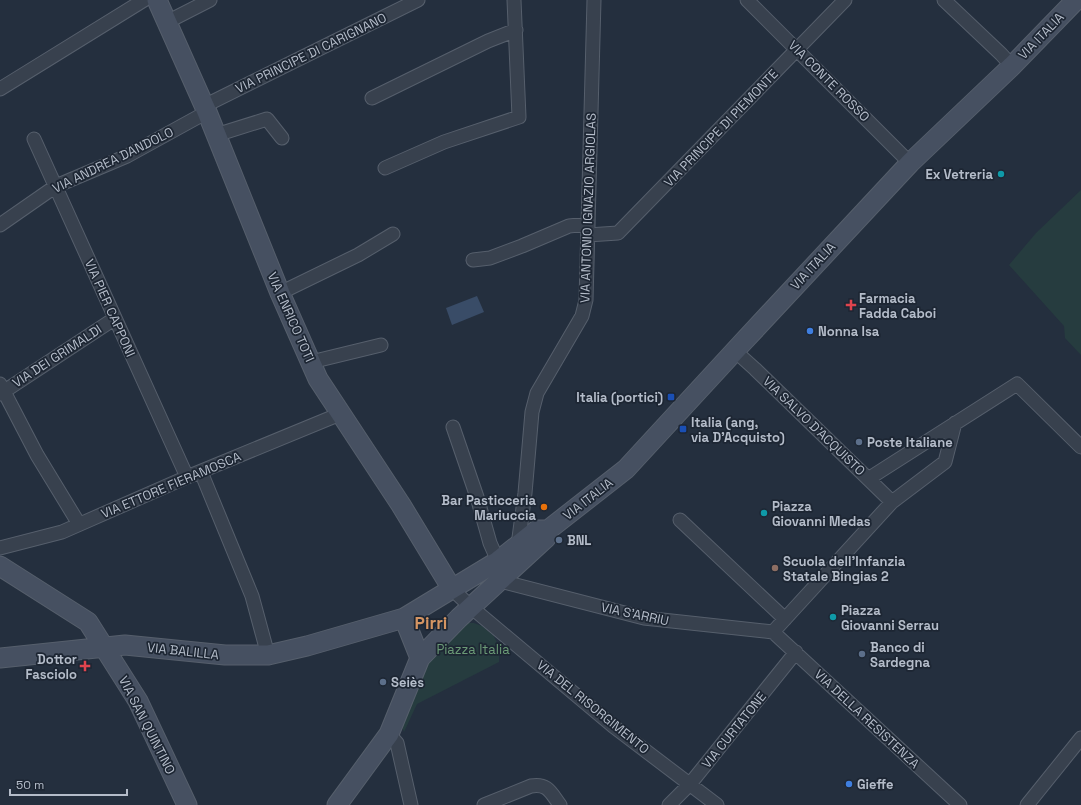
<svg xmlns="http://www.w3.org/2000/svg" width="1081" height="805" font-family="'Space Grotesk',sans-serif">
	<rect width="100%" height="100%" fill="#242f3e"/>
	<!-- green -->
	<path fill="#263c3f" d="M1081,190v165l-16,-17 -1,-12 -55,-61 27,-32z
		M465,623h9l8,3 11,9 6,11v16l-82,42 -13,28 -3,-8 25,-60z"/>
	<!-- water -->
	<path fill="#394c67" d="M477,296l7,16 -32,13 -6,-17z"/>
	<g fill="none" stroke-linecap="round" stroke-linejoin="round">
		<defs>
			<path id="street" d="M747,0l163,163
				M944,0l57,54 11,12
				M167,22l43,-22
				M0,89l144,-89
				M372,98l116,-57 28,-11
				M204,106l214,-106
				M216,135l51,-16 15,19
				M34,139l153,338
				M385,168l59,-26 75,-25 -5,-117
				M0,225l56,-39 71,-30 80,-44
				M588,235l30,-2 227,-233
				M473,260l17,-2 32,-12 47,-20 19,-2
				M280,293l78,-38 35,-21
				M735,351l20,18 137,133
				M311,362l70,-17
				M0,384l37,71 42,69
				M0,394l114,-75
				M453,427l24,70 13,46 8,18
				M201,472l51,124 16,59
				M868,479l149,-95 64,63
				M680,520l105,99
				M518,545l7,-52 7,-81 5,-19 45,-77 4,-16 8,-300
				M0,548l62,-16 125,-55 153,-63
				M500,581l144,37 129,14
				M452,589l19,18 142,119 104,79
				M773,632l119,-130 53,-40 10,-39
				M773,632l187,173
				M389,734l8,9 14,62
				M484,805l47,-19c17,-3 20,7 29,19
				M669,805l21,-21 106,-132
				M1027,805l54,-67"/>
			<path id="secondary" d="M157,0l50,112 73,181 38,86 83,126 51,84
				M548,530l78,-61 117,-127 167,-179 102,-97 64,-66
				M0,566l88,56 50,79 49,104
				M404,618l16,40
				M0,658l125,-13 100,10h43l39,-9 97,-28 94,-57 39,-31h11
				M337,805l52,-71 31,-76 39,-40 87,-80 2,-6"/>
		</defs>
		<!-- street casing -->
		<use href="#street" stroke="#565f6c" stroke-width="15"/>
		<!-- secondary casing -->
		<use href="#secondary" stroke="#565f6c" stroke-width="21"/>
		<!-- street -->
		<use href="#street" stroke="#38414e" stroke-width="13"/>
		<!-- secondary -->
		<use href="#secondary" stroke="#465061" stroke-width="19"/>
	</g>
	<!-- markers -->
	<g fill="#0f9aa8" stroke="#1d2633" stroke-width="1.5">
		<circle cx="1001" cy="174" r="4"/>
		<circle cx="764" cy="513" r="4"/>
		<circle cx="833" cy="617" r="4"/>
	</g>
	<g fill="#e0444e" stroke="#1d2633" stroke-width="1.5">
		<path d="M849 299h4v4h4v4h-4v4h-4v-4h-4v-4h4z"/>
		<path d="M83 660h4v4h4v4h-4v4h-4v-4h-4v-4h4z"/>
	</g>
	<g fill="#3f7fe0" stroke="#1d2633" stroke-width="1.5">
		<circle cx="810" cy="331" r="4"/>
		<circle cx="849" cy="784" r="4"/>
	</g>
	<g fill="#1a4fb4" stroke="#1d2633" stroke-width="1.5">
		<rect x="667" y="393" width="8" height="8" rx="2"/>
		<rect x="679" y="425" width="8" height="8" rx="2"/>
	</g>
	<g fill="#5c6f8a" stroke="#1d2633" stroke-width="1.5">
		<circle cx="859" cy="442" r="4"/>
		<circle cx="559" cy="540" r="4"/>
		<circle cx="862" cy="654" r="4"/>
		<circle cx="383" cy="682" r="4"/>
	</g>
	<circle fill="#e8710a" stroke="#1d2633" stroke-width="1.5" cx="544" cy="507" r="4"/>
	<circle fill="#8d6e63" stroke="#1d2633" stroke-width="1.5" cx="775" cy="568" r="4"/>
	<g text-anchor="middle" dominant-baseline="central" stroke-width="3.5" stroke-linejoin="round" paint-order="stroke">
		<!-- street labels -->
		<g font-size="13" fill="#b4bcc9" stroke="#1d2633">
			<text transform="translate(1041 36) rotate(-46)">VIA ITALIA</text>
			<text transform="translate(311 53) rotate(-26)">VIA PRINCIPE DI CARIGNANO</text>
			<text transform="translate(829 81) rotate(45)">VIA CONTE ROSSO</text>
			<text transform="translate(721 128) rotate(-46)">VIA PRINCIPE DI PIEMONTE</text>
			<text transform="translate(113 160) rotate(-26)">VIA ANDREA DANDOLO</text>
			<text transform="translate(588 208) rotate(-88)">VIA ANTONIO IGNAZIO ARGIOLAS</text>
			<text transform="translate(813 266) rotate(-47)">VIA ITALIA</text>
			<text transform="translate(110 308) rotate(66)">VIA PIER CAPPONI</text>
			<text transform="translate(291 317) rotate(66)">VIA ENRICO TOTI</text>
			<text transform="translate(57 356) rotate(-33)">VIA DEI GRIMALDI</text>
			<text transform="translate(814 426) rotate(44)">VIA SALVO D'ACQUISTO</text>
			<text transform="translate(171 485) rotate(-23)">VIA ETTORE FIERAMOSCA</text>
			<text transform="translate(588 499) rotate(-38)">VIA ITALIA</text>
			<text transform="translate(635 614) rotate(12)">VIA S'ARRIU</text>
			<text transform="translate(183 651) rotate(6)">VIA BALILLA</text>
			<text transform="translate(593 707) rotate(39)">VIA DEL RISORGIMENTO</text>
			<text transform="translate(867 719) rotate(43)">VIA DELLA RESISTENZA</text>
			<text transform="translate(147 725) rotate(63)">VIA SAN QUINTINO</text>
			<text transform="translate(734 730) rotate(-51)">VIA CURTATONE</text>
		</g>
		<!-- poi labels -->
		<g font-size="13" font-weight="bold" fill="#b4bcc9" stroke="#1d2633" text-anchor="start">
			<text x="993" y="174" text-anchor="end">Ex Vetreria</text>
			<text x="859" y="298">Farmacia<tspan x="859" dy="15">Fadda Caboi</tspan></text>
			<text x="818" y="331">Nonna Isa</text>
			<text x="663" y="397" text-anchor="end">Italia (portici)</text>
			<text x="691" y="422">Italia (ang,<tspan x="691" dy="15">via D'Acquisto)</tspan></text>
			<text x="867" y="442">Poste Italiane</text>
			<text x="536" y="500" text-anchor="end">Bar Pasticceria<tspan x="536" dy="15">Mariuccia</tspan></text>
			<text x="772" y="506">Piazza<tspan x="772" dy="15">Giovanni Medas</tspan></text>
			<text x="567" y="540">BNL</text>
			<text x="783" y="561">Scuola dell'Infanzia<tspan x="783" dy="15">Statale Bingias 2</tspan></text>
			<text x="841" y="610">Piazza<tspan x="841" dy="15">Giovanni Serrau</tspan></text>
			<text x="870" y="647">Banco di<tspan x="870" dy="15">Sardegna</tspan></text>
			<text x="77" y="659" text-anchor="end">Dottor<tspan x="77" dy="15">Fasciolo</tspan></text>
			<text x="391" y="682">Seiès</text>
			<text x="857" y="784">Gieffe</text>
		</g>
		<!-- park labels -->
		<g font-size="13" fill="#6b9a76" stroke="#1d2633">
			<text x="473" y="649">Piazza Italia</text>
		</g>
		<!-- district labels -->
		<g font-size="17" font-weight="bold" fill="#d59563" stroke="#1d2633">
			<text x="431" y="623">Pirri</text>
		</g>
	</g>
	<!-- scale -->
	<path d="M10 789v6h117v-6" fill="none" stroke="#b4bcc9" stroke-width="2"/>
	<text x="16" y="789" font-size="12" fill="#b4bcc9" stroke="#1d2633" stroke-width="3" paint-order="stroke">50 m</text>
</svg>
